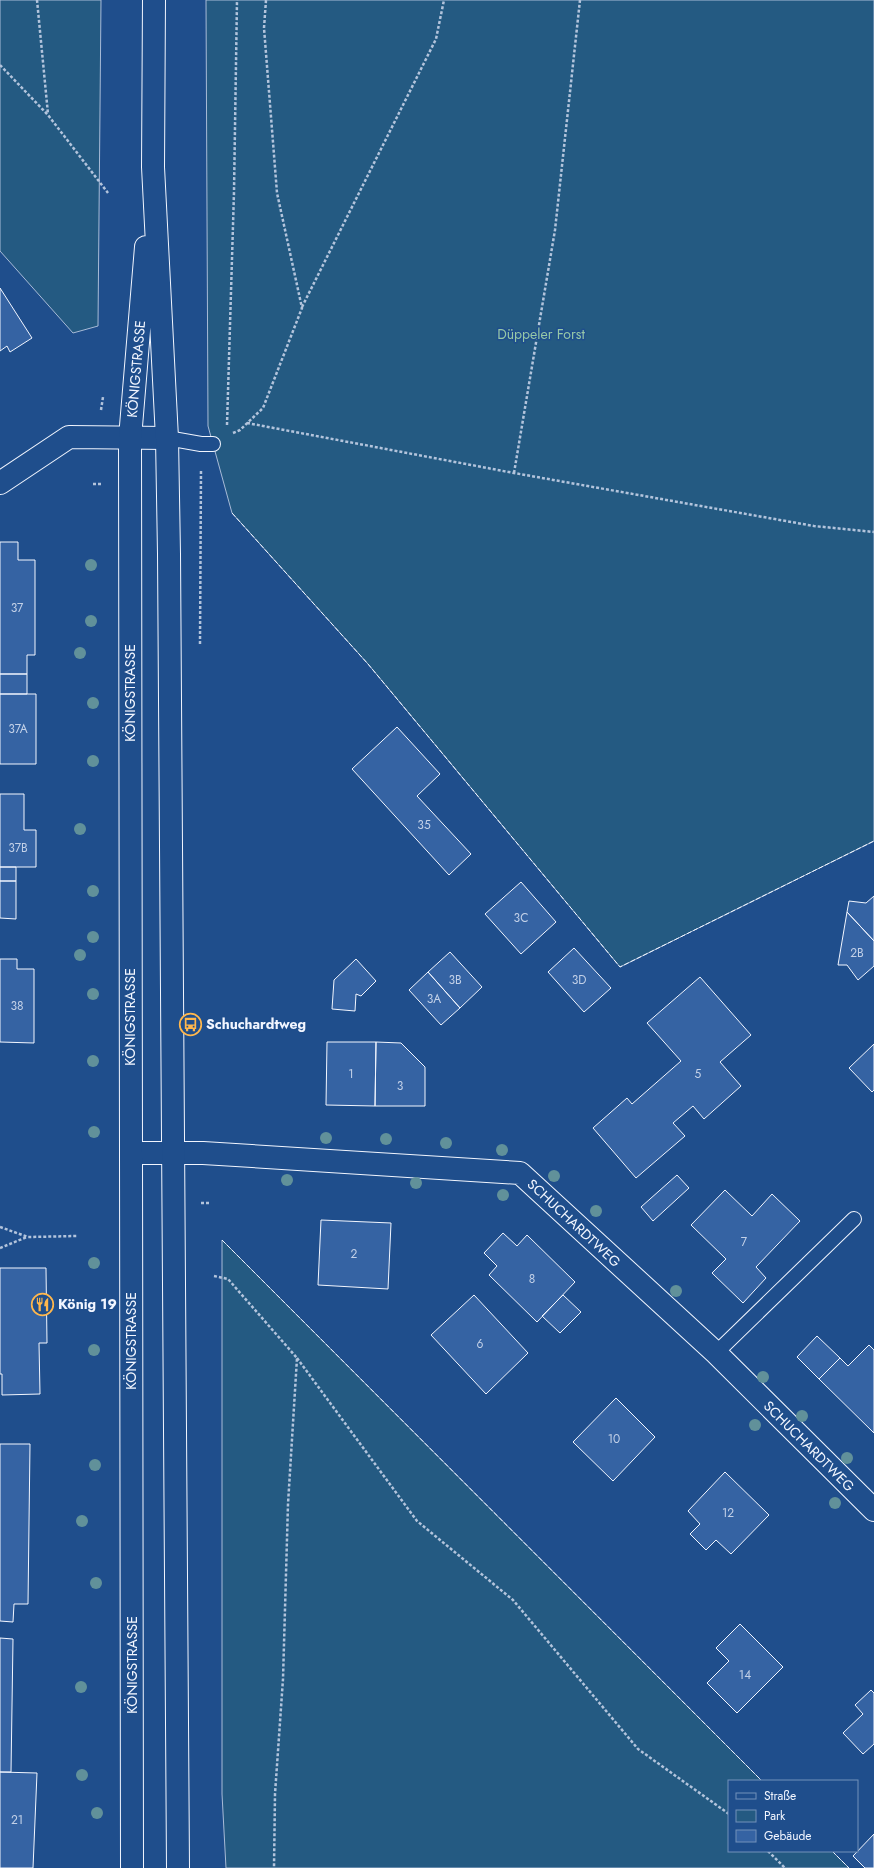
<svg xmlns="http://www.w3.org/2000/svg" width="874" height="1868" font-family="Jost,sans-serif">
	<rect width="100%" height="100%" fill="#1f4e8c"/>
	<!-- green -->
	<path fill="#245a82" stroke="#a8bbd7" d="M0,0h101l-3,326 -25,7 -73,-82z
		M206,0h668v841l-254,126 -252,-303 -136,-151 -24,-87z
		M222,1240l540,541h-33v70h103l17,17h-623l-4,-74z"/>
	<!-- building -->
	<path fill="#3563a3" stroke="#f2f6ff" d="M0,288l32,50 -22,14 -3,-6 -7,5z
		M0,542h18v18h17v95h-8v19h-27z
		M0,674h27v20h-27z
		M0,694h36v70h-36z
		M397,727l43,47 -23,22 54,58 -22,21 -97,-106z
		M0,794h24v36h12v37h-36z
		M0,867h16v14h-16z
		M0,881h16v38l-16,-1z
		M521,882l35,40 -35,32 -36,-40z
		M874,896v45l-27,-29 2,-11 17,2z
		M847,912l27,29v25l-16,14 -11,-15h-9z
		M574,948l37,40 -27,24 -36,-40z
		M450,952l32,35 -22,21 -32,-36z
		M0,959h17v10h17v74l-34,-1z
		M356,959l20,22 -15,15 -5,-2 -1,17 -23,-2 2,-29z
		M428,972l32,36 -19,17 -32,-35z
		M700,977l51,58 -31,27 21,24 -37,33 -11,-13 -20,17 12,13 -49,42 -43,-50 34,-30 5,6 49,-43 -34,-38z
		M327,1042h49l-1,64 -49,-1z
		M376,1042l25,1 24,24v39h-50z
		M874,1044v46l-2,2 -23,-24z
		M677,1175l12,13 -36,33 -12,-14z
		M725,1190l27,26 20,-22 28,27 -44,46 10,11 -23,25 -31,-30 14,-14 -35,-34z
		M321,1220l70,3 -3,66 -70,-4z
		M503,1233l14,13 10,-11 48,47 -38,40 -48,-47 8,-9 -13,-13z
		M0,1268h46l1,75h-8l1,51 -38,1v-21h-2z
		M474,1295l54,58 -42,41 -55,-59z
		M563,1295l18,17 -21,21 -18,-17z
		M817,1336l23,22 -21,21 -22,-22z
		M869,1345l5,5v83l-55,-54 21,-21 8,8z
		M616,1398l39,39 -42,44 -40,-39z
		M0,1444h30l-2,160h-14l-1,18 -13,-1z
		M725,1472l44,43 -38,39 -15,-14 -10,10 -16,-16 10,-10 -12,-13z
		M740,1624l43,43 -46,46 -30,-30 22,-22 -13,-13z
		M0,1638l13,1 -2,133h-11z
		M871,1690l3,3v51l-11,10 -20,-21 20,-19 -8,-9z
		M0,1772l37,1 -4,95h-33z
		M874,1834v34h-9l-12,-12z"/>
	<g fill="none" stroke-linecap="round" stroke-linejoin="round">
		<defs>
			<path id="lane" d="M167,438l34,6h12
				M716,1353l138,-134"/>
			<path id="street" d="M0,483l69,-46 98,1
				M131,1153h72l317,20 196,180 158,157"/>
			<path id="primary" d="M154,0l-1,167 14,271 2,116 9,1314
				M132,1868l-2,-1430 16,-191"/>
		</defs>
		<!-- lane casing -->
		<use href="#lane" stroke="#f2f6ff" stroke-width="16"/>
		<!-- street casing -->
		<use href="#street" stroke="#f2f6ff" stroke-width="24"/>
		<!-- primary casing -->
		<use href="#primary" stroke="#f2f6ff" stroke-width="24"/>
		<!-- path -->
		<path stroke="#b3c4dc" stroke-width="2.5" stroke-dasharray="3 2" stroke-linecap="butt" d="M37,0l11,114
			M0,65l48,50 60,78
			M302,307l134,-268 8,-39
			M101,410l2,-13
			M247,423l267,50 300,53 60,6
			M227,425l7,-233 3,-192
			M233,433l7,-3 23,-22 39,-100 -25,-115 -13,-165 2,-28
			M514,473l41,-243 25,-230
			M93,484h10
			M200,644l1,-175
			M201,1203h8
			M0,1227l28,10 49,-1
			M0,1248l27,-11
			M214,1276l14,3 69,79 -9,146 -5,175 -8,115 -1,74
			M297,1358l120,163 96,79 125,149 91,65
			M768,1851l17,17"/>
		<!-- lane -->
		<use href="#lane" stroke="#1f4e8c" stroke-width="14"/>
		<!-- street -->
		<use href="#street" stroke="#1f4e8c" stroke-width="22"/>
		<!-- primary -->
		<use href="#primary" stroke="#1f4e8c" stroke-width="22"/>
		<!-- fence -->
		<path stroke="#f2f6ff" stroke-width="1" stroke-dasharray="5 2" stroke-linecap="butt" d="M232,513l136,151 252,303 254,-126
			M222,1240l540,541
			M832,1851l17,17"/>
	</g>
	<!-- trees -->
	<g fill="#61919a">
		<circle cx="91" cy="565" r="6"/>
		<circle cx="91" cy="621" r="6"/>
		<circle cx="80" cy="653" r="6"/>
		<circle cx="93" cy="703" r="6"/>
		<circle cx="93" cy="761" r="6"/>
		<circle cx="80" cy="829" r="6"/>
		<circle cx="93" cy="891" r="6"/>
		<circle cx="93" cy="937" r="6"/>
		<circle cx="80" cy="955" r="6"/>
		<circle cx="93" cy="994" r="6"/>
		<circle cx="93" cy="1061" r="6"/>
		<circle cx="94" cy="1132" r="6"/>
		<circle cx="326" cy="1138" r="6"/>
		<circle cx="386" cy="1139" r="6"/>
		<circle cx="446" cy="1143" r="6"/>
		<circle cx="502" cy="1150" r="6"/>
		<circle cx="554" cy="1176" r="6"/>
		<circle cx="287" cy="1180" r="6"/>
		<circle cx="416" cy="1183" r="6"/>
		<circle cx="503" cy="1195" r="6"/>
		<circle cx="596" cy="1211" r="6"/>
		<circle cx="94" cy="1263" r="6"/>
		<circle cx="676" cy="1291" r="6"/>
		<circle cx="94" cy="1350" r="6"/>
		<circle cx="763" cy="1377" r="6"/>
		<circle cx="802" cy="1416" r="6"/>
		<circle cx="755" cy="1425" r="6"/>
		<circle cx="847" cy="1458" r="6"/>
		<circle cx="95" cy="1465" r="6"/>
		<circle cx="835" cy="1503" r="6"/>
		<circle cx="82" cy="1521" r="6"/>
		<circle cx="96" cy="1583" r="6"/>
		<circle cx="81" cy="1687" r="6"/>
		<circle cx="82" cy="1775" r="6"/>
		<circle cx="97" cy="1813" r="6"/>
	</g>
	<!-- icons -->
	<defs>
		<symbol id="bus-ring" viewBox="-11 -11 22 22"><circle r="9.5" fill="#1f4e8c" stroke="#ffb74d" stroke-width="1.5"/><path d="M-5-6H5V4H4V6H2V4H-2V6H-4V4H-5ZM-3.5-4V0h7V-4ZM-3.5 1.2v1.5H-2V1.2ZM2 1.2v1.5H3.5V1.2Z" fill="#ffb74d"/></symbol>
		<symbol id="restaurant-ring" viewBox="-11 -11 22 22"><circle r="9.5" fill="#1f4e8c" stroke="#ffb74d" stroke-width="1.5"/><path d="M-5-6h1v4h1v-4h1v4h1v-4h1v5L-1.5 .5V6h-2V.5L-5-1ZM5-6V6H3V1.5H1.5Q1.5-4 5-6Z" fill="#ffb74d"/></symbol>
	</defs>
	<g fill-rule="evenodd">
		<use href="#bus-ring" x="178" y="1012" width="25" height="25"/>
		<use href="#restaurant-ring" x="30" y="1292" width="25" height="25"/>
	</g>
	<g text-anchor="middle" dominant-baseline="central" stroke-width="3" stroke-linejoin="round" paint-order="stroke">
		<!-- number labels -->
		<g font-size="12" fill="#c3d1e8">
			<text x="17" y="608">37</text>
			<text x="18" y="729">37A</text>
			<text x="424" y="825">35</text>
			<text x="18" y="848">37B</text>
			<text x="521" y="918">3C</text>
			<text x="857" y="953">2B</text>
			<text x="455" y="980">3B</text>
			<text x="579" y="980">3D</text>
			<text x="434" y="999">3A</text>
			<text x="17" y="1006">38</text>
			<text x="351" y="1074">1</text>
			<text x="698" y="1074">5</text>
			<text x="400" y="1086">3</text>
			<text x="744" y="1242">7</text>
			<text x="354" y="1254">2</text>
			<text x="532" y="1279">8</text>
			<text x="480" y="1344">6</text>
			<text x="614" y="1439">10</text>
			<text x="728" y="1513">12</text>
			<text x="745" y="1675">14</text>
			<text x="17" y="1820">21</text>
		</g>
		<!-- park labels -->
		<g font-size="14" fill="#97c8a6" stroke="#1f4e8c">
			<text x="541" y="334">Düppeler Forst</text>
		</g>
		<!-- street labels -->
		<g font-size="14" fill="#f2f6ff" stroke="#1f4e8c">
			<text transform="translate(136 369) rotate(-85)">KÖNIGSTRASSE</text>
			<text transform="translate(130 693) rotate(-90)">KÖNIGSTRASSE</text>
			<text transform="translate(130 1017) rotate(-90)">KÖNIGSTRASSE</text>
			<text transform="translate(574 1223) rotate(43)">SCHUCHARDTWEG</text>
			<text transform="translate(131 1341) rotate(-90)">KÖNIGSTRASSE</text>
			<text transform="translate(809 1446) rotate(45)">SCHUCHARDTWEG</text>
			<text transform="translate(132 1665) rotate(-90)">KÖNIGSTRASSE</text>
		</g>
		<!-- poi labels -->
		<g font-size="14" font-weight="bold" fill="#f2f6ff" stroke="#1f4e8c" text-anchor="start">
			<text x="206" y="1024">Schuchardtweg</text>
			<text x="58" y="1304">König 19</text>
		</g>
	</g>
	<!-- legend -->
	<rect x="728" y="1780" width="130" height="72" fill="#1f4e8c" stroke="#7391ba"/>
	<rect x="736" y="1793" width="20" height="6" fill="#1f4e8c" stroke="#7391ba"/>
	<text x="764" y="1800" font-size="12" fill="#f2f6ff">Straße</text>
	<rect x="736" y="1810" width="20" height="12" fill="#245a82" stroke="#7391ba"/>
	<text x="764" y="1820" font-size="12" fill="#f2f6ff">Park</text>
	<rect x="736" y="1830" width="20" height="12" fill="#3563a3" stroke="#7391ba"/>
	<text x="764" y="1840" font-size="12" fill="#f2f6ff">Gebäude</text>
</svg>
